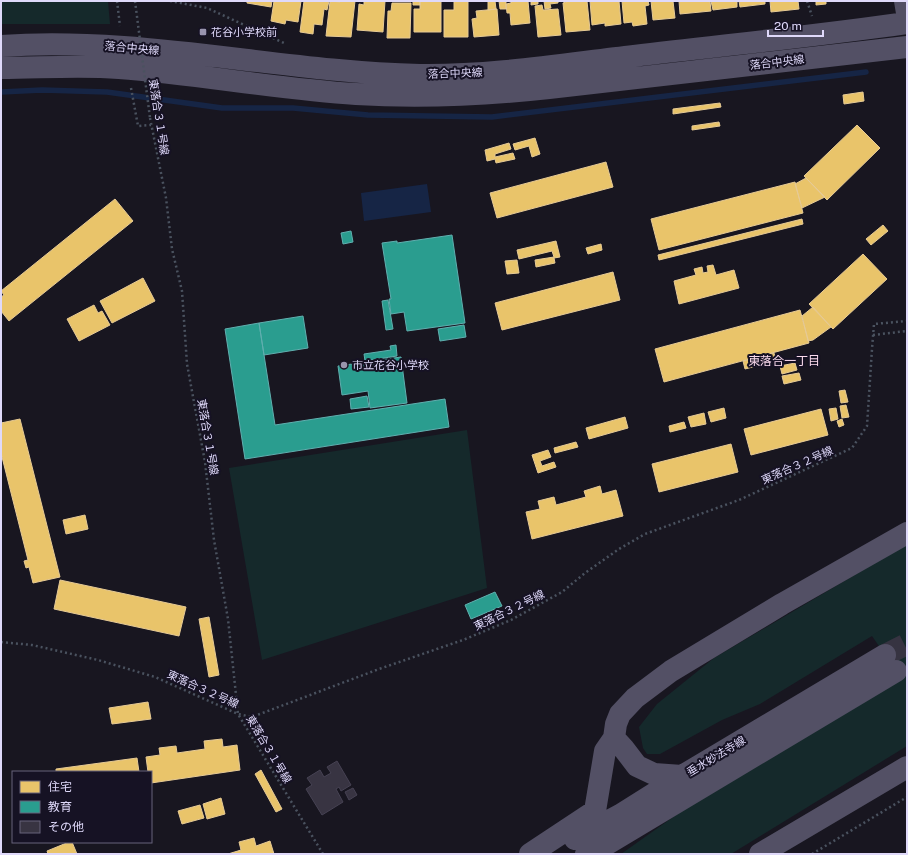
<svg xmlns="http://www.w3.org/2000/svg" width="908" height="855" font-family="'Public Sans','Noto Sans JP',sans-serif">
	<rect width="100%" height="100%" fill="#181620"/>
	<!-- green -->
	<path fill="#15292b" d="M1,1h107l2,23h-109z
		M467,430l20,158 -225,72 -33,-192z
		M907,544v202l-176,108h-110l79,-56 185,-143 -13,-19 -112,68 -38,16 -62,34h-13l-4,-6 -4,-21 18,-23 57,-46z"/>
	<!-- water -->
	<path fill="#162545" d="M427,184l4,28 -67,9 -3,-28z"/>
	<!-- homes -->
	<path fill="#e9c46a" stroke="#e6ca95" d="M247,1h25l-1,6 -24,-4z
		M274,1h27l-3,21 -12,-2 -1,4 -14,-3z
		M304,1h25l-2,9 -3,-1 -2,16 -8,-1 -1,10 -13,-2z
		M330,1l10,1v-1h15l-4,36 -25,-1z
		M364,1h21l-2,31 -26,-2 2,-26 5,1z
		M413,1h7v4h-7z
		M420,1h21v31h-27v-23h6z
		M454,1h14v36h-24v-27h10z
		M488,1h7l1,8 -8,1z
		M499,1h7v8h-6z
		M511,1h17l2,22 -19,2 -1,-12h-3l-1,-9 5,-1z
		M531,1h7v3l-7,1z
		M544,1h14v2l-8,1 1,4 -6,1z
		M569,1h18l3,29 -24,2 -3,-29z
		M590,1h29l2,23 -16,2v-3l-13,2z
		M622,1h26l1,4 -4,1 2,18 -14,2 -1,-4 -8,1z
		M651,1h22l2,17 -22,2z
		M679,1h31l1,10 -31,3z
		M711,1h26v6l-24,3z
		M739,1h26v3l-25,3z
		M770,1h28l1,8 -28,3z
		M816,1h10v3l-10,1z
		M392,3h19l-1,35h-23l1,-27h3z
		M542,5l1,5 15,-1 3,26 -23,2 -3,-31z
		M497,9l2,26 -25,2 -2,-18 5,-1 -1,-7z
		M863,92l1,9 -20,3 -1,-9z
		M720,103l1,4 -48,7v-5z
		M719,122l1,4 -28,4v-4z
		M857,125l23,23 -53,52 -23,-24z
		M535,138l5,16 -8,3 -3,-11 -14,4 -2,-6z
		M509,143l2,6 -16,5v3l18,-4 2,6 -19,4 -1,-4 -8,2 -2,-11z
		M606,162l7,25 -116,31 -7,-25z
		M806,178l19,19 -23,11 -7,-24z
		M795,182l8,31 -144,37 -8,-31z
		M115,199l18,22 -124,100 -8,-10v-14l3,-2 -3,-4z
		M802,219l1,5 -144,36 -1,-5z
		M883,225l5,6 -17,14 -5,-6z
		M556,241l4,16 -6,1 1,5 -19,4 -1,-7 19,-3 -2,-6 -33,8 -2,-9z
		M601,244l1,6 -14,4 -2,-6z
		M863,254l24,25 -54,50 -24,-25z
		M517,260l2,13 -12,1 -2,-13z
		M713,265l3,10 18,-5 5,18 -60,16 -5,-23 22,-6 -2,-6 8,-2 1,6 5,-1 -1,-6z
		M613,272l7,28 -118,30 -7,-27z
		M143,278l12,23 -43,22 -12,-22z
		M94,305l4,8 4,-2 8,14 -31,16 -12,-22z
		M813,307l18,20 -18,13 -5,1 -6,-25z
		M800,310l9,33 -145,39 -9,-33z
		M774,353l2,8 -31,8 -2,-8z
		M795,363l2,7 -15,4 -2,-8z
		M799,373l2,7 -17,4 -2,-8z
		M845,390l3,12 -7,1 -2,-12z
		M846,405l3,12 -7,1 -2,-12z
		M724,408l2,10 -15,4 -3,-10z
		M836,408l2,11 -7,2 -2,-12z
		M821,409l7,26 -77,20 -7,-26z
		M704,413l2,11 -15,3 -3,-10z
		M625,417l3,11 -39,11 -3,-11z
		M20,419l40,158 -27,6 -4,-16 -3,1 -2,-7 4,-1 -27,-107v-30z
		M842,419l2,6 -5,2 -2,-6z
		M684,422l2,6 -16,4 -1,-6z
		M576,442l2,5 -23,6 -1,-5z
		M731,444l7,28 -79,20 -7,-28z
		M548,450l3,7 -11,4 2,5 12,-4 2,5 -18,6 -6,-18z
		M600,486l2,8 14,-4 7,26 -91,23 -6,-27 14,-3 -2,-8 16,-4 2,8 30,-8 -2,-6z
		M85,515l3,14 -22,5 -3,-14z
		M60,580l126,27 -7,29 -125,-27z
		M209,617l10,58 -10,2 -10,-58z
		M148,702l3,17 -39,5 -3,-16z
		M222,739l1,8 14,-2 3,25 -89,13v-11h-3l-2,-15 14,-2 -1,-7 17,-2 1,7 28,-4 -1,-8z
		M137,758l2,14h-83v-3z
		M261,770l21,39 -6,3 -21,-38z
		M221,798l4,16 -18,5 -4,-15z
		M200,805l4,13 -22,6 -4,-13z
		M254,838l2,8 14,-5 4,13h-46l13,-4 -2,-8z
		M69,842h3l5,12h-29l-1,-3z"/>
	<!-- schools -->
	<path fill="#2a9d8f" stroke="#60afaf" d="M351,231l2,11 -10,2 -2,-11z
		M452,235l13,88 -58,8 -3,-19 -13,2 -2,-15h2l-9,-56 15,-2v2z
		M388,300l5,29 -7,1 -4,-29z
		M303,316l5,32 -44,7 -5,-32z
		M259,323l16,102 170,-26 4,28 -204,32 -20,-130z
		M464,325l2,12 -26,4 -2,-12z
		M396,345l1,11 -32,5 -1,-7 27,-4 -1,-4z
		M401,357l6,46 -37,5 -2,-17 -26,4 -4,-29z
		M367,396l2,11 -18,2 -1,-10z
		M495,592l7,14 -31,13 -6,-14z"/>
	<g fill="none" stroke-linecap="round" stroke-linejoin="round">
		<!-- stream -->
		<path stroke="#162545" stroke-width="5.5" d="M1,92l41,-2 65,2 115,16h71l75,7 124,2 374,-45"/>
	</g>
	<!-- building -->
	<path fill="#383442" stroke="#464253" d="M337,761l14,24 -10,6 -2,-4 -3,2 7,13 -21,13 -16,-26 6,-4 -5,-7 13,-8 4,7 7,-4 -4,-6z
		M353,788l4,7 -8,5 -4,-8z"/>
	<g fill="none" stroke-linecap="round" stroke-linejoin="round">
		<!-- secondary-tunnel -->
		<path stroke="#363341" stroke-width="22" stroke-dasharray="22 11" stroke-linecap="butt" d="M885,655l22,-11"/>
		<!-- path -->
		<path stroke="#4a525f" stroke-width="2.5" stroke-dasharray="2 3" stroke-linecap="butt" d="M117,1l3,25
			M170,1l37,7 77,35
			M807,1l5,15
			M131,88l7,38 13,-1
			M150,118l16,80 6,51 10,42 5,73 18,98 9,78 14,79 10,95 85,140
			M873,335l34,-4
			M1,642l31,3 66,15 57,17 83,37 14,3 127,-48 84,-29 48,-20 51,-28 23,-19 34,-24 26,-15 94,-34 113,-52 15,-22 5,-77 2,-25 33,-3
			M812,854l95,-57"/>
		<!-- secondary -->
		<path stroke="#535065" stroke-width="22" d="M905,1l2,12
			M1,46c141,-10 279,26 419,29 72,1 144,-11 214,-19 91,-11 182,-20 273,-33
			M1,68c39,0 78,-3 118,0 79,6 158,21 237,26 65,4 129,1 193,-6l358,-41
			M614,738l10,11 13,17 17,8 28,2
			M575,839l45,-24 62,-39 203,-121
			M530,854l65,-43 10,-60 9,-13 2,-14 4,-10 15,-16 36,-27 111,-67 125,-71
			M586,854l21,-10 289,-173
			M760,854l147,-87"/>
		<!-- path-bridge -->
		<path stroke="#4a525f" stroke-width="2.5" stroke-dasharray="2 3" stroke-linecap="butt" d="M135,1l15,117"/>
	</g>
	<!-- markers -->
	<g fill="#9995ae" stroke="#161224" stroke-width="1.5">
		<rect x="199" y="28" width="8" height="8" rx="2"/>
		<circle cx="344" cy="365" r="4"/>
	</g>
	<g text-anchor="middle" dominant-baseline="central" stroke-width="4" stroke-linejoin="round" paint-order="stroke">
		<!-- poi labels -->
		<g font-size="11" fill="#dfd9fa" stroke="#161224" text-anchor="start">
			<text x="211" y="32">花谷小学校前</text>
			<text x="352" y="365">市立花谷小学校</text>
		</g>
		<!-- street labels -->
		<g font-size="11" fill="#dfd9fa" stroke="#161224">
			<text transform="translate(132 48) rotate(5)">落合中央線</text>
			<text transform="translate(777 62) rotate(-7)">落合中央線</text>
			<text transform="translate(455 73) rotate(-2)">落合中央線</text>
			<text transform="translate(159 117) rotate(81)">東落合３１号線</text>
			<text transform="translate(208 437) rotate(80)">東落合３１号線</text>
			<text transform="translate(797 465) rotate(-24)">東落合３２号線</text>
			<text transform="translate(509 610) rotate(-26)">東落合３２号線</text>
			<text transform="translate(203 689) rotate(24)">東落合３２号線</text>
			<text transform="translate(269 749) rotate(59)">東落合３１号線</text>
			<text transform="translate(716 756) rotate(-31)">垂水妙法寺線</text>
		</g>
		<!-- neighbourhood labels -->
		<g font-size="12" fill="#fbdbed" stroke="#161224">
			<text x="784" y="361">東落合一丁目</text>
		</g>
	</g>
	<!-- border -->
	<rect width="908" height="855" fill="none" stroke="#dfd9fa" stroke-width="4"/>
	<!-- legend -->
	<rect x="12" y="771" width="140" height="72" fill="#161224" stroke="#66627a"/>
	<rect x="20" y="781" width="20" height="12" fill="#e9c46a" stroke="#66627a"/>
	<text x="48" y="791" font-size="12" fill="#dfd9fa">住宅</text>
	<rect x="20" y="801" width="20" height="12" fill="#2a9d8f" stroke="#66627a"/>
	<text x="48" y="811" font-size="12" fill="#dfd9fa">教育</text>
	<rect x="20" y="821" width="20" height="12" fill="#383442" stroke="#66627a"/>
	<text x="48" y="831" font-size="12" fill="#dfd9fa">その他</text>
	<!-- scale -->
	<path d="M768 30v6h55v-6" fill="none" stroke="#dfd9fa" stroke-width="2"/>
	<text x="774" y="30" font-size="12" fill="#dfd9fa" stroke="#161224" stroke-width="3" paint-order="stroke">20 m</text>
</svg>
